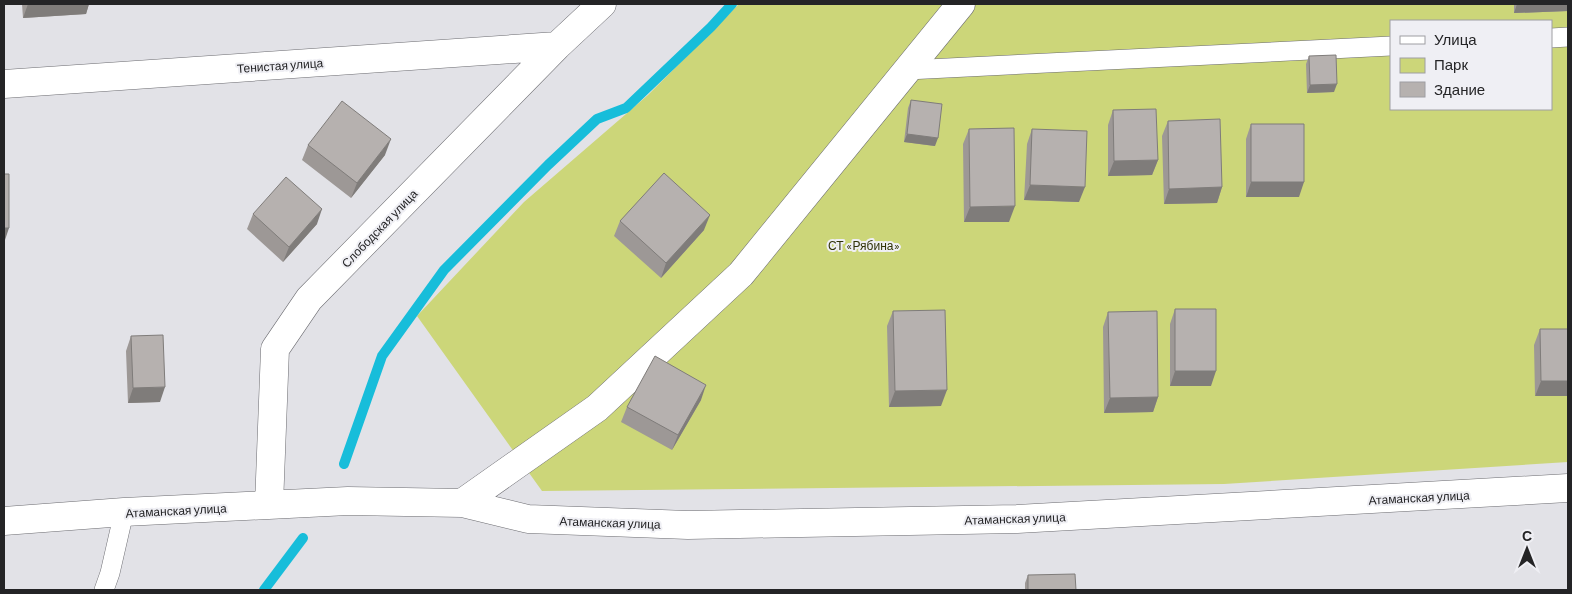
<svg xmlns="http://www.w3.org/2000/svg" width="1572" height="594" font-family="Barlow,sans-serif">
	<rect width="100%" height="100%" fill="#e2e2e7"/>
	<!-- green -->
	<path fill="#ccd679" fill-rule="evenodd" d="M739,4h829v458l-344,22 -682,7 -125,-175 107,-114 124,-107zM1391,21h160v88h-160z"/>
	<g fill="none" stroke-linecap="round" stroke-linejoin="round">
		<!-- stream -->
		<path stroke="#17bdda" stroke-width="10" d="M344,464l38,-108 62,-86 104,-105 49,-46 29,-11 85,-81 21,-23
			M264,590l39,-52"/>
		<defs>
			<path id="lane" d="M1551,38l17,-1
				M907,70l484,-24
				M104,590l6,-17 14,-61"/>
			<path id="street" d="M4,84l553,-38
				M462,503l66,16 160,6 329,-6 551,-31
				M269,505l6,-156 34,-50 248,-253 45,-42
				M4,521l120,-9 224,-11 114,2 135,-95 144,-134 220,-270"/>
		</defs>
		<!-- lane casing -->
		<use href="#lane" stroke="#6b6b70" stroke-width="20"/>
		<!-- street casing -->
		<use href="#street" stroke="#6b6b70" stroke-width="29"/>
		<!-- lane -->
		<use href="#lane" stroke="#fff" stroke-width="19"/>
		<!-- street -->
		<use href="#street" stroke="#fff" stroke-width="28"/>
	</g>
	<!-- wall -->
	<path fill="#9d9896" d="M22,4h67l-3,10 -63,4z
		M1514,4h54v7l-54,2z
		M1309,56l25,36 -27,1 -1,-29z
		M911,100l24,46 -31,-4 4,-34z
		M1113,110l45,50 -6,15 -44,1v-51z
		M1168,121l54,66 -5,16 -53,1 -2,-68z
		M1251,124l48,73h-53v-58z
		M969,129l40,93h-45l-1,-78z
		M1032,129l47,73 -55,-2 3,-56z
		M308,145l77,10 -34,43 -49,-38z
		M253,214l64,10 -34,38 -36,-33z
		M620,221l84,9 -43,48 -47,-42z
		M1175,309l36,77h-41v-62z
		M893,311l48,95 -52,1 -2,-81z
		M1108,312l50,85 -5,15 -49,1 -1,-86z
		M1540,329h28l-33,67 -1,-51z
		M131,336l29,66 -32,1 -2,-52z
		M701,400l-29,50 -51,-28 6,-15z
		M1028,575l48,15h-51v-7z"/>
	<!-- shaded-wall -->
	<path fill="#7f7c7a" d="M28,4h61l-3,10 -63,4z
		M1517,4h51v7l-54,2z
		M1337,84l-3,8 -27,1 3,-8z
		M907,134l31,4 -3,8 -31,-4z
		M391,139l-6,16 -34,43 6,-15z
		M1158,160l-6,15 -44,1 6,-15z
		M1251,182h53l-5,15h-53z
		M1030,185l55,2 -6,15 -55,-2z
		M1222,187l-5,16 -53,1 5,-15z
		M1015,206l-6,16h-45l6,-15z
		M322,209l-5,15 -34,38 6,-15z
		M710,215l-6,15 -43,48 5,-15z
		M4,228h5l-5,15z
		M1175,371h41l-5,15h-41z
		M1541,381h27v15h-33z
		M706,385l-5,15 -29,50 6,-15z
		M165,387l-5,15 -32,1 5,-15z
		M947,390l-6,16 -52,1 6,-16z
		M1158,397l-5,15 -49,1 6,-15z"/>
	<!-- building -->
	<path fill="#b6b1af" stroke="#7f7c7a" d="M1336,55l1,29 -27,1 -1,-29z
		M911,100l31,4 -4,34 -31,-4z
		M342,101l49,38 -34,44 -49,-38z
		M1156,109l2,51 -44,1 -1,-51z
		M1220,119l2,68 -53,2 -1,-68z
		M1251,124h53v58h-53z
		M1014,128l1,78 -45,1 -1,-78z
		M1032,129l55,2 -2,56 -55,-2z
		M664,173l46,42 -44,48 -46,-42z
		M4,174h5v54h-5z
		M286,177l36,32 -33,38 -36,-33z
		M1175,309h41v62h-41z
		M945,310l2,80 -52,1 -2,-80z
		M1157,311l1,86 -48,1 -2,-86z
		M1540,329h28v52h-27z
		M163,335l2,52 -32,1 -2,-52z
		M655,356l51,29 -28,50 -51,-28z
		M1075,574l1,16h-48v-15z"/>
	<g text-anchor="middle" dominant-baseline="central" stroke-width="4" stroke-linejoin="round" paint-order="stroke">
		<!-- street labels -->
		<g font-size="12" fill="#242426" stroke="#efeff4">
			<text transform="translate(280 65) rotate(-4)">Тенистая улица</text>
			<text transform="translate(379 228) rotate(-46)">Слободская улица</text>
			<text transform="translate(1419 497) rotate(-3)">Атаманская улица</text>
			<text transform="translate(176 510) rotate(-3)">Атаманская улица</text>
			<text transform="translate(1015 518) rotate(-2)">Атаманская улица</text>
			<text transform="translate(610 522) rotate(2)">Атаманская улица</text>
		</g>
		<!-- park labels -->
		<g font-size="12" fill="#303307" stroke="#efeff4">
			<text x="864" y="245">СТ «Рябина»</text>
		</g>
	</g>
	<!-- border -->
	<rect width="1572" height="594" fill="none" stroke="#242426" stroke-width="10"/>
	<!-- legend -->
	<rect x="1390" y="20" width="162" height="90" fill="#efeff4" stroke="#9e9ea2"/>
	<rect x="1400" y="36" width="25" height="8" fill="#ffffff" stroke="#9e9ea2"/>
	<text x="1434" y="45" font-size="15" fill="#242426">Улица</text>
	<rect x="1400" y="58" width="25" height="15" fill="#ccd679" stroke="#9e9ea2"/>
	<text x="1434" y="70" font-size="15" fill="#242426">Парк</text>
	<rect x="1400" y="82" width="25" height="15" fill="#b6b1af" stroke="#9e9ea2"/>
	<text x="1434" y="95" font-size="15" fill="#242426">Здание</text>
	<!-- north arrow -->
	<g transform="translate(1527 549)" stroke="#efeff4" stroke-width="4" paint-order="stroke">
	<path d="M0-4L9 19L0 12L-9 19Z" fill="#242426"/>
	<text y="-8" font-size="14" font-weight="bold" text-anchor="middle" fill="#242426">С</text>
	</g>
</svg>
